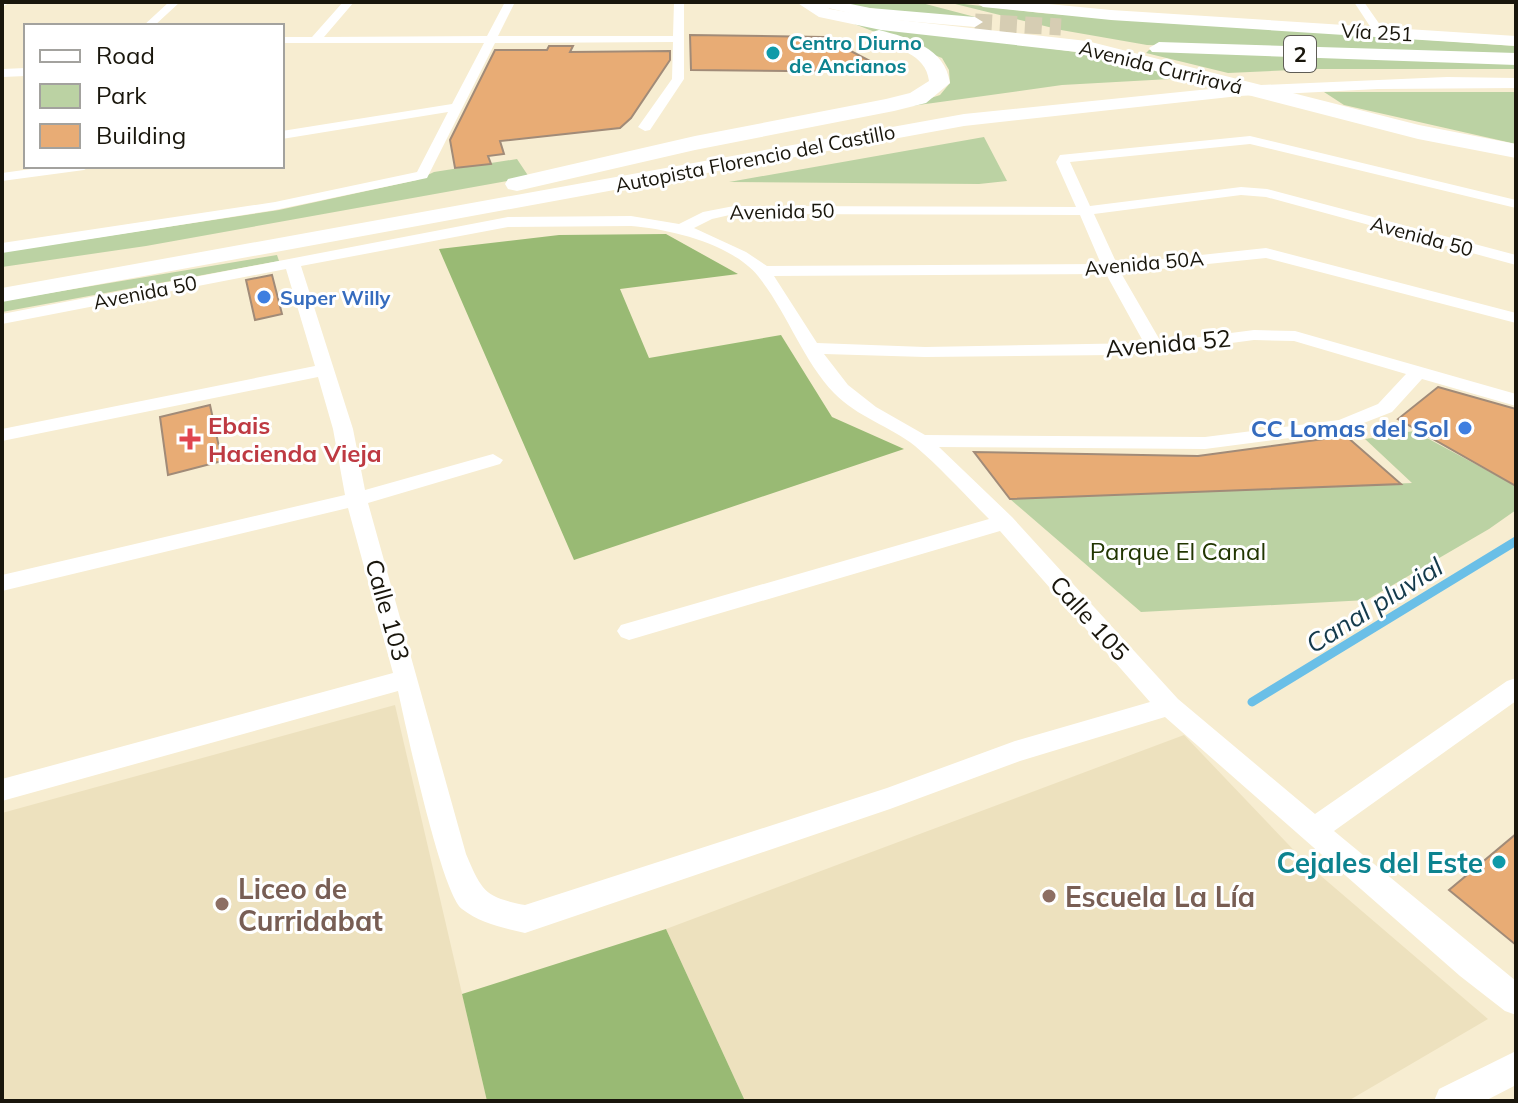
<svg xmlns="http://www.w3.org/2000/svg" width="1518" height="1103" font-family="Mulish,sans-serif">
	<rect width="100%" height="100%" fill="#f7edd1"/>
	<!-- built -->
	<path fill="#ede1be" d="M395,705l92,396h-485v-288z
		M1184,735l123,129 181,155 -140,82h-603l-79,-172z"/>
	<!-- green -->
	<path fill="#bbd2a3" d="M826,2h92l61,16 -5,3 -21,-1z
		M947,2l94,11 475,33v11l-369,-12 -86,-15z
		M844,20l254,35 90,23 -126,7 -158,22 36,-12 10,-12 -1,-13 -7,-12z
		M1149,50l367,12v7h-201l-87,4 -82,-20z
		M1324,92h192v52l-172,-39z
		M984,137l23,44 -28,3 -250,-2z
		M517,159l12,18 -383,69 -144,21v-15l277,-42 138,-30 17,-8z
		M277,255l2,6 -277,51v-11z
		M1414,431l102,55v24l-27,19 -122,71 -226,12 -131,-113 402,-16 -47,-44z"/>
	<!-- forest -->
	<path fill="#99ba74" d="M666,234l72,40 -118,15 29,69 132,-23 51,82 72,32 -330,111 -135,-311 120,-14z
		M666,929l79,172h-258l-25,-107z"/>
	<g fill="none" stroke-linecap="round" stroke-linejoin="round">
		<!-- stream -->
		<path stroke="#6abfe7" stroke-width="9" d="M1252,702l264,-161"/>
	</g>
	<!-- building -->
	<path fill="#e8ac75" stroke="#a18b78" stroke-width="2" d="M690,35l134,2 67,35 -200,-2z
		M549,46h24l-3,6 100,-1v9l-39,58 -11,10 -120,13 4,13 -16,2 3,8 -36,4 -5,-28 45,-90h52z
		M272,275l10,39 -27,6 -9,-40z
		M1438,387l78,22v77l-118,-67z
		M210,405l12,56 -54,14 -8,-58z
		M1346,436l55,48 -391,15 -36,-47 224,4z
		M1516,834v111l-67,-55z"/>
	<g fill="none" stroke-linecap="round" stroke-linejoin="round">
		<!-- secondary-tunnel -->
		<path stroke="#d6cdb3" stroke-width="17" stroke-dasharray="17 8" stroke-linecap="butt" d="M975,22l86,5"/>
		<!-- minor -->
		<path fill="#fff" fill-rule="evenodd" d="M2,2h9l-9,5z
			M169,2h11l-26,24h-11z
			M343,2h11l-30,35 163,-1 18,-34h10l-17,34h175l1,-34h10v77l-34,51 -5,1 -7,-4 34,-48 1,-37 -178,1 -68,135 -152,32 -273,43v-10l273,-41 142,-30 31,-60 -166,27v-8l170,-27 32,-61h-202v-6h30z
			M1354,2h10l21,30 -2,2h-8z
			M26,68v8l-24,1v-8z
			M1250,136l266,64v8l-266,-64 -180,18 20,44 151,-19 26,2 249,66v10l-250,-68 -25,-2 -147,19 23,50 149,-16 250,65v10l-250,-65 -145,15 40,69 93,-12 41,1 221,63v12l-94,-27 -30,33 -49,19 -138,18 -266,-2 73,70 166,182 137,115 192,-133 9,-3v23l-182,130 182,150v34l-11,-4 -45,-35 -295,-259 -145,44 -130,48 -365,124c-22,-5 -45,-10 -63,-24 -21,-17 -56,-182 -64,-218l-396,110v-22l391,-106 -45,-165 -346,83v-16l343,-80 -12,-66 -15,-52 -316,64v-12l313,-63 -29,-97 -284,55v-10l506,-97 123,-1 48,8 24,-12 31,-6 342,1 -20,-45 4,-7zM734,214l346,1 21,49 -334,2 -21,-14 -52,-24 18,-9zM631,226c39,3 101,18 127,50 29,36 44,83 76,117 23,24 56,33 81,53 26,22 50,49 74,73l-368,106 -4,6 4,6 8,3 371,-109 150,171 -135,39 -128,47 -362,117c-41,-8 -43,-14 -59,-51l-98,-351 132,-39 3,-4 -10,-6 -128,36 -12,-61 -52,-163 207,-39zM1106,274l38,69 -219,4 -108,-4 -43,-67zM1254,340l40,1 112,33 -28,30 -39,16 -134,17 -280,-2 -49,-28 -28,-22 -24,-31 101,3 189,-2 42,-2z
			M53,166h38l-7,4 -82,11v-8z
			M1516,1051v34l-31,16h-51l5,-12z"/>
		<!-- secondary -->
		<path fill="#fff" fill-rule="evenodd" d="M813,2h28l29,6 105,9 8,5 -8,5 -105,-9 -54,-13z
			M975,2h53l83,8 405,26v10l-405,-26 -128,-13z
			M1447,77l69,1v10l-138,1 -139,7 -275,30 -962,176v-14l962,-174 275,-28z"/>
		<!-- trunk -->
		<path fill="#fff" fill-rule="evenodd" d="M796,2h22l12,7 51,9 206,23 332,84 97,19v14l-98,-19 -332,-86 -205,-23 -62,-13z
			M879,30c31,8 66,18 71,53l-24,20 -32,8 -199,39 -178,41 -9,-2 -3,-5 3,-5 187,-43 191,-37 24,-6 19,-12c-3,-28 -34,-33 -57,-41l-3,-4 3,-4z
			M1159,42l357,11v12l-364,-13 -3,-4z"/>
	</g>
	<!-- markers -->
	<g fill="#0f9aa8" stroke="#fff" stroke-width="3">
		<circle cx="773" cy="53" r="8"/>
		<circle cx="1499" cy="862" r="8"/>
	</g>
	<g fill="#3f7fe0" stroke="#fff" stroke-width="3">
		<circle cx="264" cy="297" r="8"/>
		<circle cx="1465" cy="428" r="8"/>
	</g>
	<path fill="#e0444e" stroke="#fff" stroke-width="3" d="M186 427h8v8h8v8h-8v8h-8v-8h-8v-8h8z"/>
	<g fill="#8d6e63" stroke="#fff" stroke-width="3">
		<circle cx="1049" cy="896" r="8"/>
		<circle cx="222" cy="904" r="8"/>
	</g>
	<g text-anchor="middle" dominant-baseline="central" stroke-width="6" stroke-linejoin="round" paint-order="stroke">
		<!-- far-street labels -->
		<g font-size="20" fill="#19160c" stroke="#fff">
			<text transform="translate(1377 32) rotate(3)">Vía 251</text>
			<text transform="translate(1161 67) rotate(14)">Avenida Curriravá</text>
			<text transform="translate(755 158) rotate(-11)">Autopista Florencio del Castillo</text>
			<text transform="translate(782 211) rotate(-1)">Avenida 50</text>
			<text transform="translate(1422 236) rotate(15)">Avenida 50</text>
			<text transform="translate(1144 263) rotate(-5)">Avenida 50A</text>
			<text transform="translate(145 292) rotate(-11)">Avenida 50</text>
		</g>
		<!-- far-culture labels -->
		<g font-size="20" font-weight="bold" fill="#0d838f" stroke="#fff" text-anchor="start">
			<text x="789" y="42">Centro Diurno<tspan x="789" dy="23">de Ancianos</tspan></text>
		</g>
		<!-- far-shop labels -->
		<g font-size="20" font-weight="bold" fill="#366cbe" stroke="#fff" text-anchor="start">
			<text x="280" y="297">Super Willy</text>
		</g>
		<!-- shield labels -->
		<rect fill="#fff" stroke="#5e5c55" stroke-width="2" x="1284" y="36" width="32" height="36" rx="6"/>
		<g font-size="22" font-weight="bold" fill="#19160c">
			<text x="1300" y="54">2</text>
		</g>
		<!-- street labels -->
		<g font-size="24" fill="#19160c" stroke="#fff">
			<text transform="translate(1168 343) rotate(-5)">Avenida 52</text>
			<text transform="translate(388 610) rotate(74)">Calle 103</text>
			<text transform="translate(1090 618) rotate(48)">Calle 105</text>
		</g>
		<!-- health labels -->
		<g font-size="24" font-weight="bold" fill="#be3a42" stroke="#fff" text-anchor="start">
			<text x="208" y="425">Ebais<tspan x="208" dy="28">Hacienda Vieja</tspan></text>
		</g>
		<!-- shop labels -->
		<g font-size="24" font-weight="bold" fill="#366cbe" stroke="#fff" text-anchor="end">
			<text x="1449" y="428">CC Lomas del Sol</text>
		</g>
		<!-- park labels -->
		<g font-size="24" fill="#223602" stroke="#fff">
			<text x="1178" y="551">Parque El Canal</text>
		</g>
		<!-- water labels -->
		<g font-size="26" font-style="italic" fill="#143a4b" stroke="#fff">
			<text transform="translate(1374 605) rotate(-32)">Canal pluvial</text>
		</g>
		<!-- near-culture labels -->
		<g font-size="28" font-weight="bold" fill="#0d838f" stroke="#fff" text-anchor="end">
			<text x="1483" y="862">Cejales del Este</text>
		</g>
		<!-- near-education labels -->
		<g font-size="28" font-weight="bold" fill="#785e54" stroke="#fff" text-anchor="start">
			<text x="238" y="888">Liceo de<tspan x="238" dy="32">Curridabat</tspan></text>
			<text x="1065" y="896">Escuela La Lía</text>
		</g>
	</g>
	<!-- border -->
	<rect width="1518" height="1103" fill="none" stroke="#19160c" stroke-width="8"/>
	<!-- legend -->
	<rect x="24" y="24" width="260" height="144" fill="#ffffff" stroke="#a3a29e" stroke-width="2"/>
	<rect x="40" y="50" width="40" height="12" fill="#ffffff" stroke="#a3a29e" stroke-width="2"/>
	<text x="96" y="64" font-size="24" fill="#19160c">Road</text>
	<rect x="40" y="84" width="40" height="24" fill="#bbd2a3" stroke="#a3a29e" stroke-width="2"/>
	<text x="96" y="104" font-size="24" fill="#19160c">Park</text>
	<rect x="40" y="124" width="40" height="24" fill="#e8ac75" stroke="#a3a29e" stroke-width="2"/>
	<text x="96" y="144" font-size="24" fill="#19160c">Building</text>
</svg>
